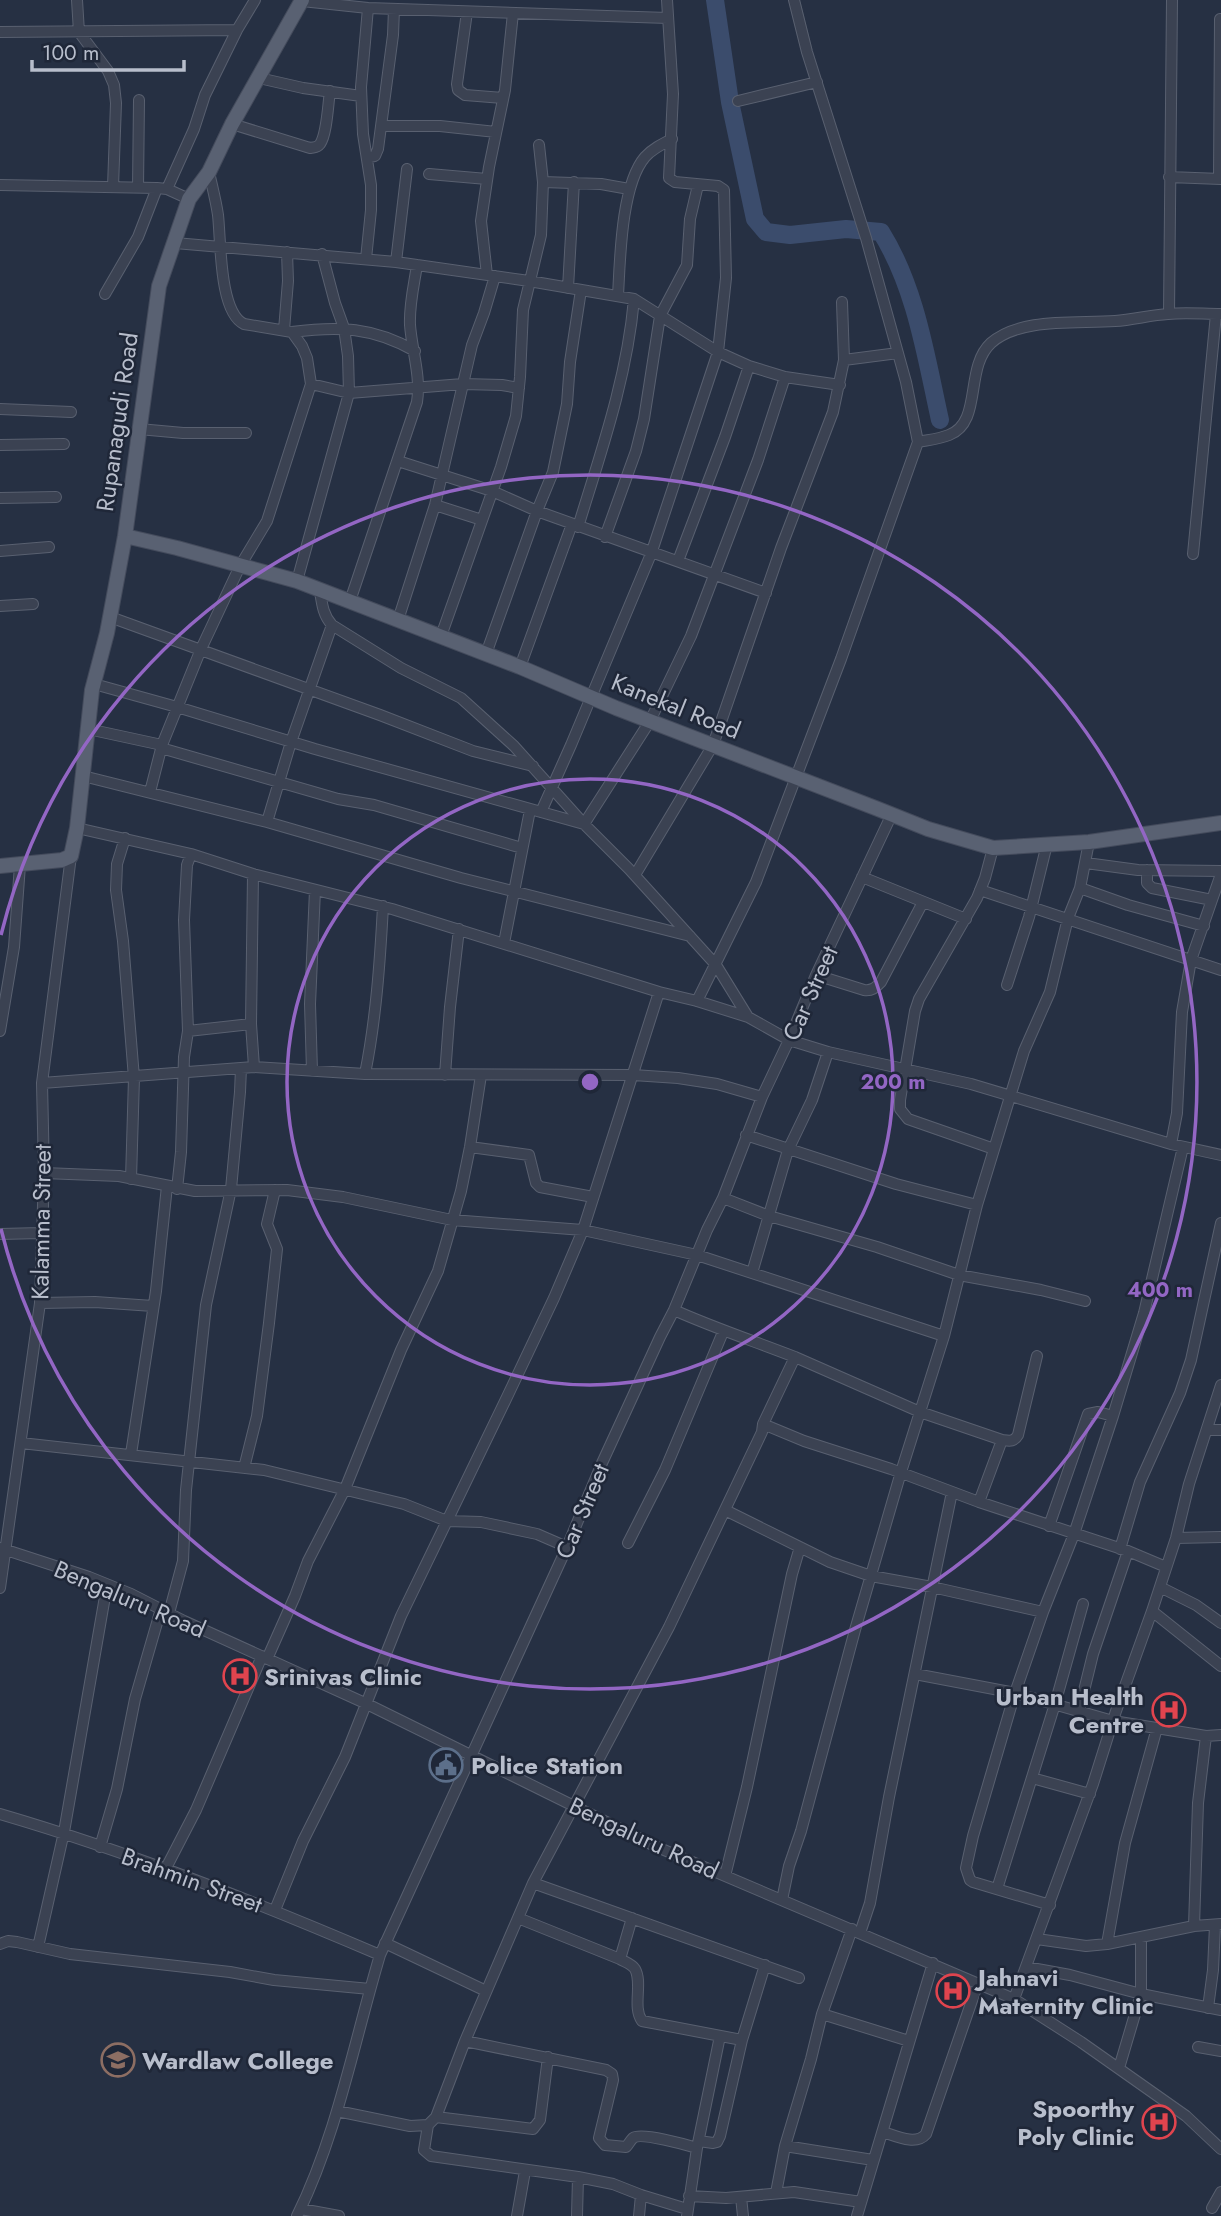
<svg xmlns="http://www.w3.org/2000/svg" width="1221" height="2216" font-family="Jost,sans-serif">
	<rect width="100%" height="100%" fill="#263043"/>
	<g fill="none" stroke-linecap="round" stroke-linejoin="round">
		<!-- river -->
		<path stroke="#3b4c6c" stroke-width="18" d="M715,0l15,102 25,117 11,13 24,3 56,-6 35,3c35,56 45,125 59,188"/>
		<defs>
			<path id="minor" d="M77,0l2,32 29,39 6,14 2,18 -3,84
				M302,1l66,7 300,10
				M467,12l-10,72 1,6 7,5 38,3
				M0,32l237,-2
				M259,78l44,10 58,8
				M738,101l79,-19
				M232,124l78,24c5,-1 7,0 10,-4 7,-10 8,-40 10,-53
				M381,126h59l56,6
				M367,158l8,-2 3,-7 15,-114 1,-26
				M429,174l58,5
				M1169,177l52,2
				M1219,179l1,-160
				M543,182l58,2 28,5
				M0,185l157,3 10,1 22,10
				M138,188l1,-88
				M167,189l27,-60 11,-34 32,-65 18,-30
				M175,243l221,19 133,19 105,18 84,53 31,14 36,11 55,8
				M366,259l5,-49v-25l-8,-51 -2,-47 7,-79
				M396,262l11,-93
				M487,275l-6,-54 8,-54 16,-77 8,-77
				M568,288l6,-106
				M105,294l33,-57 19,-49
				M618,296c2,-36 3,-111 27,-139 7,-8 17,-13 27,-18
				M1169,314l3,-314
				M284,330l4,-49 -1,-29
				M292,332c47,-6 81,-5 123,19
				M844,360l54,-7
				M311,384l38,9 114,-9 39,1 17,3
				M0,409l71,3
				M139,429l44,4h63
				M918,442c10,-2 21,-3 31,-7 34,-13 15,-67 42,-92 29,-26 87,-19 124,-22 18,-1 35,-6 53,-7 17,-2 35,0 53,0
				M0,445l64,-1
				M398,461l94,30 45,20 229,82
				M0,498l56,-1
				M435,505l47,15
				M578,527c23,-75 49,-149 56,-228
				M605,537l31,-86 8,-32 16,-103 27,-51 3,-46 8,-34
				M0,551l49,-4
				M1193,554l23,-240
				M678,561l47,-124 24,-71
				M297,581l52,-188 -1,-37 -4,-28 -9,-25 -13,-49
				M320,591c2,13 3,24 12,34l69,43 60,30 53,48 70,78 45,45 87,96 32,52
				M350,601l67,-199c4,-26 -5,-51 -7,-77 -1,-20 4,-40 7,-60
				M0,606l33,-2
				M110,617l270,98 93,36 60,15
				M398,620l37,-115 37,-160 12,-32 11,-37
				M441,636l60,-169 15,-51 4,-39 3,-67 18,-75 2,-53 -4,-37
				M486,654l51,-143 16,-39 14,-68 3,-42 11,-72
				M520,667l52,-143
				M94,684l83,23 138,42 269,75 66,-103 41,-85 67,-176 27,-83
				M88,729l74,16
				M161,748l177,51 36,6 148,43
				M83,776l184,46 194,56 229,58
				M150,792l12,-47 39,-96 39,-83 27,-45 44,-137 -4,-26 -5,-12 -10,-14 -48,-8c-25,-12 -23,-83 -26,-109 -2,-14 -6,-29 -9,-43
				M541,812l30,-67 80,-191 67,-202 8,-74 -2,-88 -6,-4 -43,-4 -6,-4 4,-84 -6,-94
				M267,822l24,-80 41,-117
				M77,828l114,26 62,20 139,35 267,83 38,9 51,16 41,23 39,12 143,32 200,60 50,11
				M125,838l-8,26 -1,26 7,51 11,137 -3,101
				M993,848l-8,30 -8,20 -58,101 -4,12 -15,89v9l8,10 86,30
				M1086,863l52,7 83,1
				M1147,870v13l5,5 60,12
				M253,874l-2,150 3,43
				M635,875l78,-130 68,-197 52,-136 11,-52 -2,-58
				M862,877l104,42
				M1080,888l48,17 76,21
				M980,890l241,80
				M504,943l26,-133
				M816,975l48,15c8,1 11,-2 17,-8l42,-80
				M1007,985l22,-68 18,-73
				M697,1001l59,-119 85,-223 77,-217 -12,-60 -40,-144 -59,-186 -13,-52
				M0,1031l14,-84 6,-82
				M188,1031l63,-7
				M312,1071l-2,-67 5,-114
				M365,1074c11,-55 15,-112 18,-168
				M445,1075l5,-68 9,-78
				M42,1083l212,-16 111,7 268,1 45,3 39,6 45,13
				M746,1135l150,49 81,21
				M1171,1144l6,-31 5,-101 9,-52 30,-86
				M470,1147l59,8 7,28 4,4 53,10
				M44,1173l75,3 76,15 92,-1 56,7 109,23 131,10 114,25 247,81
				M177,1189l4,-37 3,-95 4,-26 -4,-111 3,-55 4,-11
				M723,1198l46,18 108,31 82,28 82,15 44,11
				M0,1234l41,-1
				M752,1273l36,-123 24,-50 16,-48
				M40,1303l55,-1 58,4
				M795,1357l125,55 82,28c8,1 12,2 16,-5l19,-79
				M763,1424l41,17 87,28 88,33 149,49 38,16
				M1207,1430h14
				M21,1443l243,27 140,34 43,17 34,1 56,12 30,13
				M131,1454l25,-163 11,-105
				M244,1468l13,-52 12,-93 8,-74 -10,-25 8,-34
				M979,1502l23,-62
				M725,1510l105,52 41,14 61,11 111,25
				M1049,1526l39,-112 10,-2 15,4
				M1176,1538l45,-1
				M628,1543l37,-73 58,-138
				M0,1548l89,29 42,17 53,27 183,83 290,143 357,152 67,43 105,74 35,33
				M1120,1549l20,-67 40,-89 11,-33 30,-137
				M1160,1587l36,18 25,18
				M0,1588l40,-285 4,-130 -2,-90 29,-227
				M1152,1611l69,55
				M169,1613l14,-52 3,-71 20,-185 25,-116 9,-97 1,-24
				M267,1659l28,-63 13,-35 37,-72 56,-139 37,-79 23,-80 9,-44 11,-72
				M915,1674l100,19 98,28 93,15 15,-1
				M1079,1711l14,-57 35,-103
				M1032,1778l58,16
				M0,1814c130,38 256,88 380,141
				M100,1847l17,-58 18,-90 26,-90
				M165,1870l31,-60 66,-154
				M725,1876l22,-89 45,-213 8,-27
				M533,1883l266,95
				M997,1889l58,-185 28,-100
				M782,1900l7,-34 12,-35 54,-201 46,-158 43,-136 33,-131 47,-154 26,-59 18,-74 12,-30 9,-46
				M1050,1905l-77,-23 -3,-2 -4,-12 7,-32 42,-143 28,-81 31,-78 39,-118 31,-103 39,-166
				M275,1910l28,-69 42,-84 56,-141 106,-219 47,-99 29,-68 76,-238
				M518,1918l102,41c5,3 12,5 15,10 8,14 -3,38 7,52l100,19
				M1194,1926l4,-123 8,-67
				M852,1929l-30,85 87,27
				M860,1933l10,-30 19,-106 63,-305
				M1037,1939l49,7 21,-2 87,-18 27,-2
				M385,1943l101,48
				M0,1944l8,-3 9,1 53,12 160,18 44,8 96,9
				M1107,1944l18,-101 32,-115
				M38,1947l26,-115 43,-247
				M620,1959l12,-41
				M1026,1967l44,8 71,19 80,16
				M1014,1999l79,-215 23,-73 36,-100 24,-73 13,-54 32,-99
				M1208,2008l5,-38 2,-45
				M822,2014l-11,45 -26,87 88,14
				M465,2041l141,29 6,4 1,6 -14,58 6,7 21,2c2,-2 4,-6 7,-9 8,-6 54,7 64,10
				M1198,2047l23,4
				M1119,2068l22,-74v-56
				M337,2111l73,15 18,-1 8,-8 29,-76 68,-158 136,-256 93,-195 1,-8 32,-67c-41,-16 -81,-29 -121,-47
				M436,2117l97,12 7,-9 8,-63
				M428,2125l-4,25 7,6 147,21 35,7 28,11 46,14
				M883,2132c13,4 33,14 43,2l52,-151
				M699,2141l14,2 4,-1 3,-6 22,-96 23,-75
				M776,2193l9,-47
				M689,2196l37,2 68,-6 67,10
				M741,2197l2,19
				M1212,2208l9,-16
				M301,2209l38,7
				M297,2216c40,-81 57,-174 83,-261l187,-408 35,-84 58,-126 14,-27 33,-80 16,-32 39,-101 27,-57 27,-65 75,-159
				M517,2216l8,-45
				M577,2216l1,-39
				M639,2216l2,-21
				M687,2216l10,-68 23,-112
				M857,2216l76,-253"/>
			<path id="major" d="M125,536l52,12 120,33 223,86 96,41 262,101 50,20 65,19 96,-6 132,-19
				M0,866l62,-6 9,-4 6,-28 15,-138 15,-57 18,-97 34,-250 30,-87 20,-27 23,-48 70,-124"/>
		</defs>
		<!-- minor casing -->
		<use href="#minor" stroke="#596070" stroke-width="12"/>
		<!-- major casing -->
		<use href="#major" stroke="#444b5c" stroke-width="16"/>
		<!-- minor -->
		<use href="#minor" stroke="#3b4252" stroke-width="10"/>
		<!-- major -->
		<use href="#major" stroke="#596172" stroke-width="14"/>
	</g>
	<!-- distance rings -->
	<g fill="none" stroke="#9366c4" stroke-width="3.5">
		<circle cx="590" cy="1082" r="303"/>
		<path d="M1 935A607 607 0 1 1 1 1229"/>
	</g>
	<!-- icons -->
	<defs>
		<symbol id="hospital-ring" viewBox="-11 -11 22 22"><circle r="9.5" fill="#1f2738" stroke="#e0444e" stroke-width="1.5"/><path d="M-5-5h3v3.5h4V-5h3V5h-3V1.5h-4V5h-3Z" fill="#e0444e"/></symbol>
		<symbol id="civic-ring" viewBox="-11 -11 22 22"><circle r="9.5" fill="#1f2738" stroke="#5c6f8a" stroke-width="1.5"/><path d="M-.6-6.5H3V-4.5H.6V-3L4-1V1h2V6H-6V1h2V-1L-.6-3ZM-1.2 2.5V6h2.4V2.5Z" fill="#5c6f8a"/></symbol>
		<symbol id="university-ring" viewBox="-11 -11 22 22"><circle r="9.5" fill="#1f2738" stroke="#8d6e63" stroke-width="1.5"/><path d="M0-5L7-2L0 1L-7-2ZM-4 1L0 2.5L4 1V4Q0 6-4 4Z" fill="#8d6e63"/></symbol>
	</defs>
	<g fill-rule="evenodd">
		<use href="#hospital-ring" x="221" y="1657" width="38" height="38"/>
		<use href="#hospital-ring" x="1150" y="1691" width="38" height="38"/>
		<use href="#civic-ring" x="427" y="1746" width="38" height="38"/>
		<use href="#hospital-ring" x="934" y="1972" width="38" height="38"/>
		<use href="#university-ring" x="99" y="2041" width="38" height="38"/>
		<use href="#hospital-ring" x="1140" y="2103" width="38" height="38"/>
	</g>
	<g text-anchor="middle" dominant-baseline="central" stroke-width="5" stroke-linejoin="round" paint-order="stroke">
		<!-- street labels -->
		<g font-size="24" fill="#b8becc" stroke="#1f2738">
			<text transform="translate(117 422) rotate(-82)">Rupanagudi Road</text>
			<text transform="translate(676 706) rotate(22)">Kanekal Road</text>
			<text transform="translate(810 993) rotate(-66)">Car Street</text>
			<text transform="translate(41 1222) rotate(-89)">Kalamma Street</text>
			<text transform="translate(582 1511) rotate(-67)">Car Street</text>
			<text transform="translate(130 1599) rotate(23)">Bengaluru Road</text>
			<text transform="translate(644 1838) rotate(25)">Bengaluru Road</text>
			<text transform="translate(192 1880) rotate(20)">Brahmin Street</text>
		</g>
		<!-- poi labels -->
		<g font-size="24" font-weight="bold" fill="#b8becc" stroke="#1f2738" text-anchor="start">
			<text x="264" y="1676">Srinivas Clinic</text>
			<text x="1144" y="1696" text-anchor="end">Urban Health<tspan x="1144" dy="28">Centre</tspan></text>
			<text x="471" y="1765">Police Station</text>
			<text x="978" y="1977">Jahnavi<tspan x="978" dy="28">Maternity Clinic</tspan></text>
			<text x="142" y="2060">Wardlaw College</text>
			<text x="1134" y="2108" text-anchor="end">Spoorthy<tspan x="1134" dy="28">Poly Clinic</tspan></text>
		</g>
	</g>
	<circle cx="590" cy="1082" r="10" fill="#9366c4" stroke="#1f2738" stroke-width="3.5"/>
	<g font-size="21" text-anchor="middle" font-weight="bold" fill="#9366c4" stroke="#1f2738" stroke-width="5" stroke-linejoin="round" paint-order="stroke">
		<text x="893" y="1089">200 m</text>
		<text x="1160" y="1297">400 m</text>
	</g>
	<!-- scale -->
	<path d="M32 60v10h152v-10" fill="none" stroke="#b8becc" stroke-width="3.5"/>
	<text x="42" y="60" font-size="21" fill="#b8becc" stroke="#1f2738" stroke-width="5" paint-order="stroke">100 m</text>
</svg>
